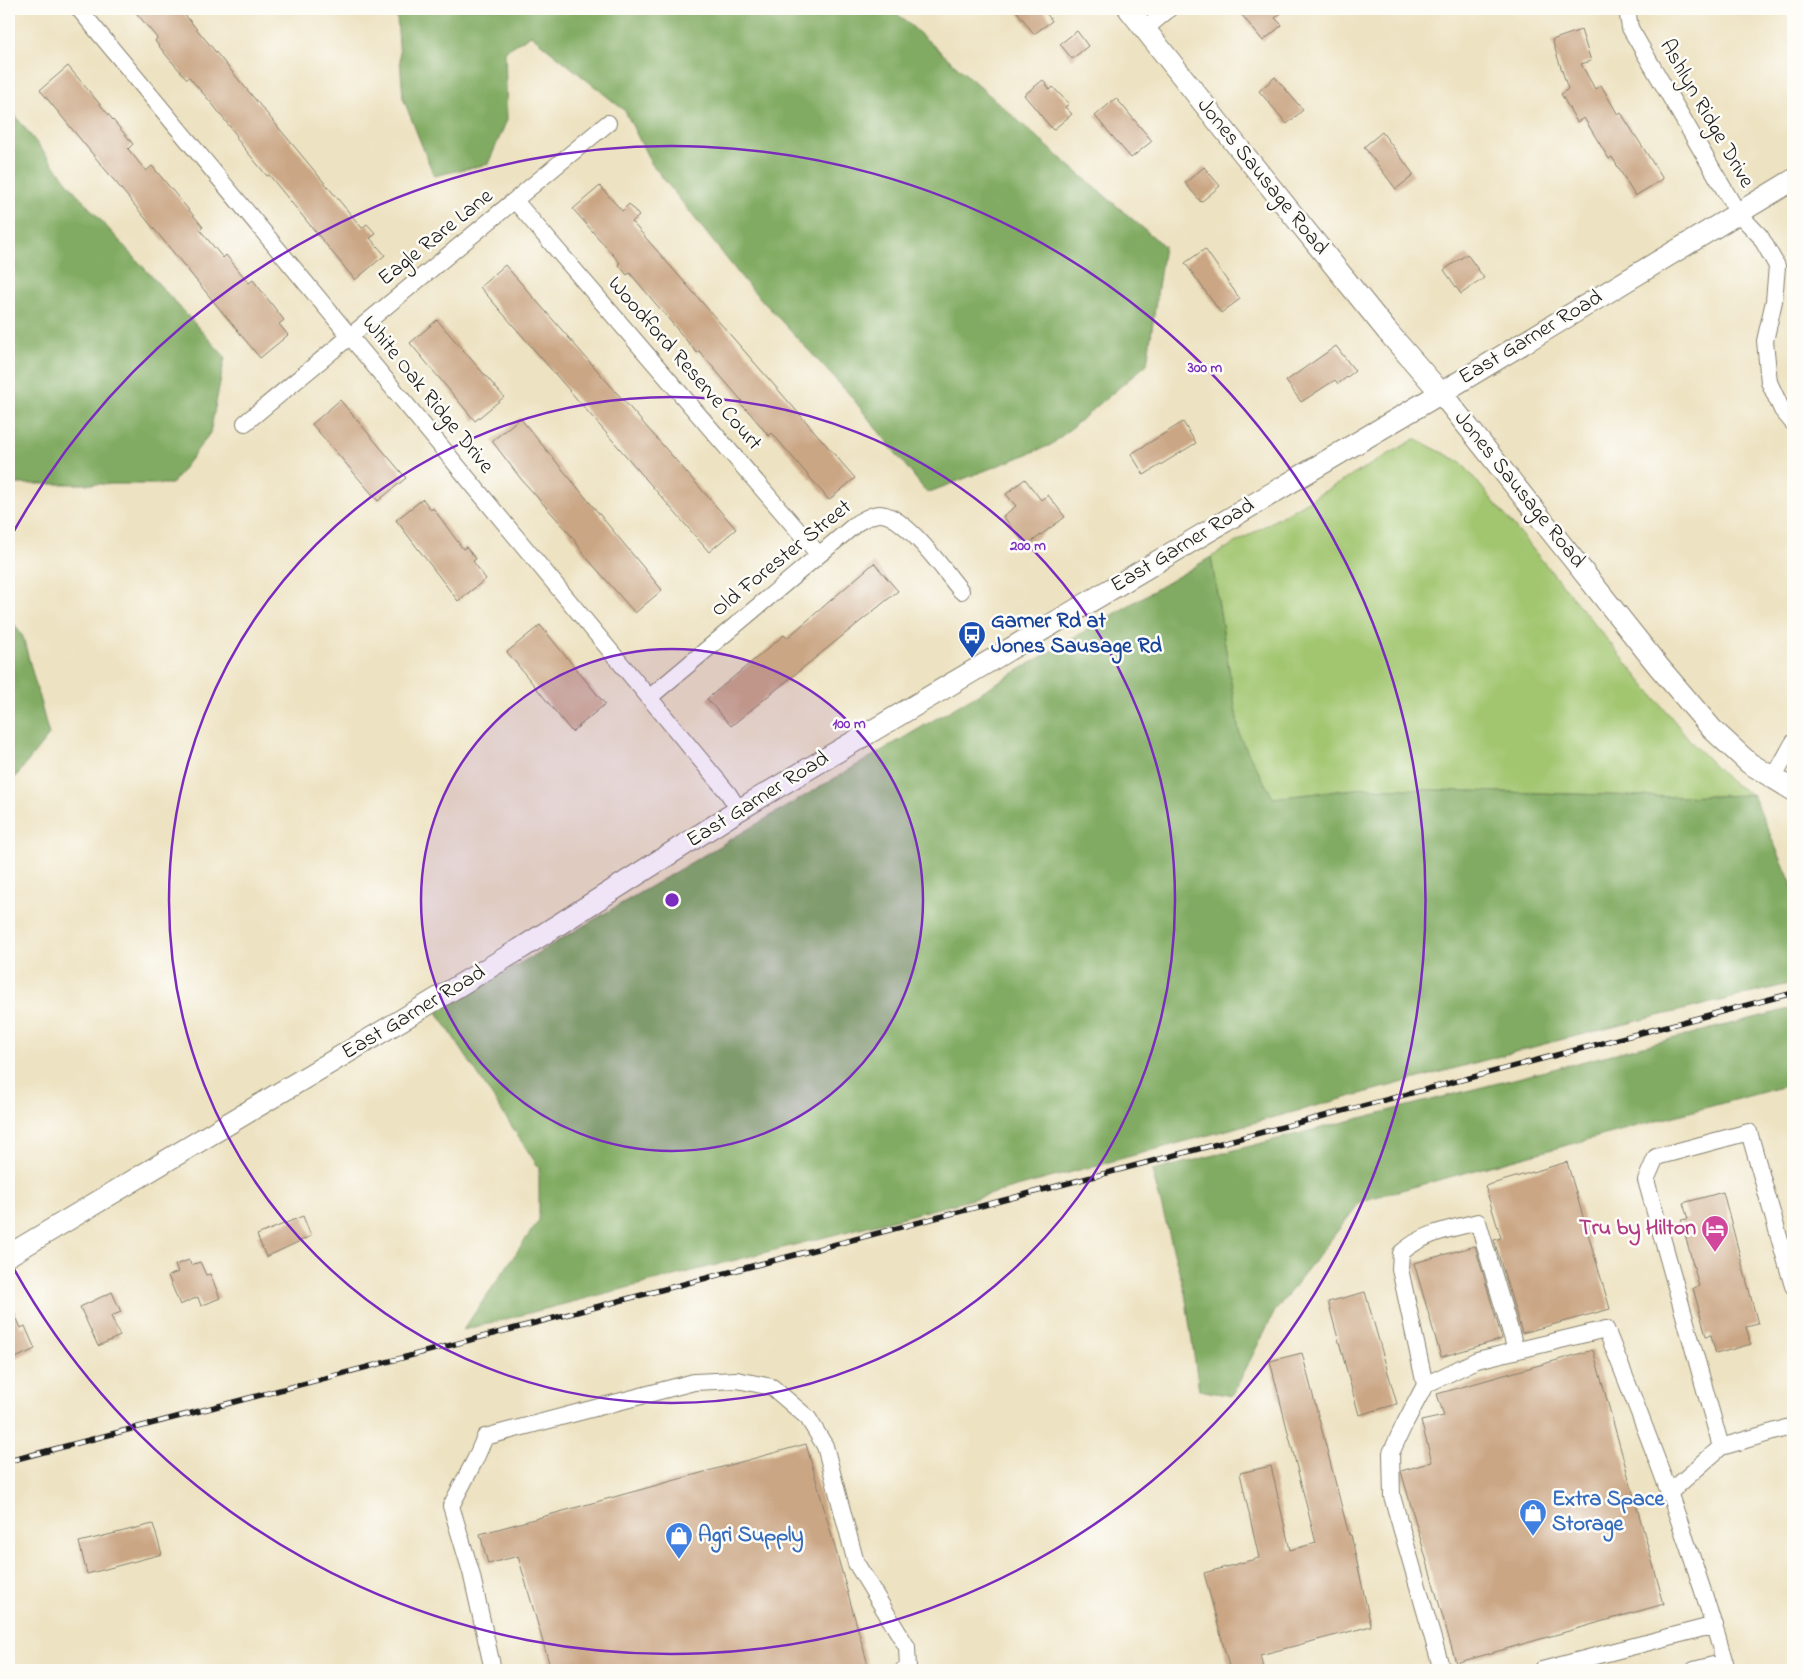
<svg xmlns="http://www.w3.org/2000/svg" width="1802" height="1679" font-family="'Indie Flower',sans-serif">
	<rect width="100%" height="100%" fill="#fdfcf7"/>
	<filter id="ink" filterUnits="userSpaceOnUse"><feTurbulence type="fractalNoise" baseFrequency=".02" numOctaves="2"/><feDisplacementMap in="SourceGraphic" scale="10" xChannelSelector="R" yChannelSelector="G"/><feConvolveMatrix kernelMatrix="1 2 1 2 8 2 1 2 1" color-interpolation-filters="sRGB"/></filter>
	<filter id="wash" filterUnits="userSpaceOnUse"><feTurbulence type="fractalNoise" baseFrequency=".0096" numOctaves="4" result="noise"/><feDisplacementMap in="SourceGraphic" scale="20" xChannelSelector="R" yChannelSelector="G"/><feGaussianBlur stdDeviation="1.12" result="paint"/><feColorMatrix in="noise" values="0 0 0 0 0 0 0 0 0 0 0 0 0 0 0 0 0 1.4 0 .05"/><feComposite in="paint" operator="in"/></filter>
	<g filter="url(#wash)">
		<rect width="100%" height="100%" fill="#ede2c1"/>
		<!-- green -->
		<path fill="#a2c670" stroke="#5f7146" d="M1415,439l46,23 233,283 37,37 22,13 -78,2 -310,-9 -92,10 -33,-60 -29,-181z"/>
		<!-- forest -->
		<path fill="#81ab62" stroke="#4e643f" d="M399,9h493l172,152 100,85 -17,118 -96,81 -124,48 -77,-98 -104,-112 -95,-120 -26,-52 -94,-76 -26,16 2,69 -19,44 -54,12 -31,-78 -6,-80z
			M9,108l68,86 148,163 -15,76 -38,51h-163z
			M1211,557l29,181 33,60 92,-10 310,9 78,-2 40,92v96l-241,59 -598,162 -491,126 76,-110v-52l-102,-156z
			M9,616l14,21 26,98 -40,50z
			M1793,1008v76l-432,117 -86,110 -43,85 -33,-6 -14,-97 -33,-122z"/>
		<g id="blocks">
			<!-- building -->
			<path fill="#caa684" d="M133,9h47l182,219 5,-4 9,10 -6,4 15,17 -30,25 -86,-105 -2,1 -31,-38 1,-2 -23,-30 -25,-29 -2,2 -21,-24 -11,-14 2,-3z
				M1015,9h28l9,12 -18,13z
				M1237,9h49l-11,9 7,7 -19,16z
				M1581,30l10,31 -10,3 14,25 6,-4 17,30 3,-2 42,66 -28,17 -23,-39 -3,2 -25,-41 -7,4 -16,-28 7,-5 -16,-49z
				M1077,31l11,15 -16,13 -12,-15z
				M68,66l65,78 -5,5 18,22 6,-5 51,61 -3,3 23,28 3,-3 23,28 4,-3 31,40 -5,4 9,11 -28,23 -220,-268z
				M1275,77l28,33 -16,14 -28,-33z
				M1043,80l7,10 3,-3 16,17 -4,3 7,7 -19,16 -29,-35z
				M1116,98l36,43 -21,17 -36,-42z
				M1382,132l32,43 -18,14 -32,-42z
				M1204,167l16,19 -19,16 -16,-19z
				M600,186l22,25 7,-7 10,12 -7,6 223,256 -26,22 -57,-67 -3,3 -20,-24 -9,-9 2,-2 -43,-50 -2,2 -67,-80 -3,2 -9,-11 2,-1 -47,-54z
				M1205,249l35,50 -19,14 -36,-50z
				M1467,254l17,24 -23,16 -17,-24z
				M505,265l231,264 -27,23 -229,-265z
				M437,320l67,77 -29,24 -65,-78z
				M1336,346l19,25 -17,13 -3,-4 -34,22 -15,-21z
				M340,400l66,78 -28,23 -66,-77z
				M520,418l142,172 -27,23 -49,-56 -16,-23 -49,-55 -29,-38z
				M1183,422l13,21 -52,32 -13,-21z
				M1025,479l16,21 7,-5 17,22 -39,29 -23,-30 13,-10 -10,-12z
				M423,499l8,11 2,-2 30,41 3,-2 10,12 -3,2 13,18 -28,22 -62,-81z
				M874,563l24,28 -167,135 -24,-27 77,-64 3,3z
				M540,625l65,79 -33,28 -65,-80z
				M1567,1162l43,147 -88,24 -28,-93 7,-2 -16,-52z
				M1723,1192l35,132 -12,3 5,17 -35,10 -5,-19 -5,1 -13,-48 6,-2 -18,-66 7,-1 -5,-16z
				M303,1216l8,20 -45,21 -9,-22z
				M1475,1246l27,93 -61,18 -27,-94z
				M189,1260l2,5 9,-3 6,13 4,-1 10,24 -19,8 -3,-9 -18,8 -12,-29 10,-4 -3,-7z
				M112,1292l9,20 -10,4 9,20 -22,10 -18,-39z
				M1365,1292l32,112 -38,11 -31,-113z
				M9,1301l12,27 4,-2 10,23 -26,12z
				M1593,1350l71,254 -208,59 -55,-192 31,-9 -11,-41 23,-5 -7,-22z
				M1302,1353l47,182h2l20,91 -111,29 4,15h-34l-26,-97 55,-15 -19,-85 31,-7 19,84 26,-7 -46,-182z
				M806,1444l62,221 -20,5h-297l-33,-114 -30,8 -8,-30z
				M153,1524l9,30 -75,20 -8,-32z"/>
		</g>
	</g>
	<g filter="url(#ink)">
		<use href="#blocks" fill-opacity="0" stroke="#847f6e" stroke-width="1"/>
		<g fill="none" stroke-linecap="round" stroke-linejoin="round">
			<defs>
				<path id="minor" d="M79,9l649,784 11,17
					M1627,9l3,19 108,185 22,23 17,30 -3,35 -9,40 4,41 13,28 11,13
					M1145,29l24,-20
					M516,202l303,353
					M245,423l363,-300
					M650,697l207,-174c7,-4 15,-9 22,-9 25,-1 67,59 82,77
					M1773,779l20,-36
					M1425,1385l-25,-116 1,-16c22,-20 49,-24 77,-31l38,128
					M1721,1447l-75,-267 10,-23 93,-25 44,154
					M1668,1494l53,-47 72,-21
					M493,1670l-22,-98 -20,-66 24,-46 10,-23 209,-55 43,-2 35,7 36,31 17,28 31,117 51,84 1,21 -5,2
					M1442,1670l-50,-174 -1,-43 14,-30 20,-38 52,-25 129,-31c45,112 88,225 121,341
					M1542,1670l173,-45
					M1694,1670l31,-8"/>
				<path id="major" d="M1129,9l101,128 157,194 54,62 218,274 53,62 37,34 44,27
					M9,1255l511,-306 219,-139 702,-417 352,-213"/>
			</defs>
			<!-- minor casing -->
			<use href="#minor" stroke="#847f6e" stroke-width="18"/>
			<!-- major casing -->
			<use href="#major" stroke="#847f6e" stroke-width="23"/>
			<!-- minor -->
			<use href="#minor" stroke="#fff" stroke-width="16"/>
			<!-- major -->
			<use href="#major" stroke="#fff" stroke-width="21"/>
			<defs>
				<path id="rail" d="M9,1461l1784,-468"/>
			</defs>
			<!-- rail casing -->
			<use href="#rail" stroke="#1c1c1c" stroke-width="5.5"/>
			<!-- rail -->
			<use href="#rail" stroke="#fdfcf7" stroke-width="4" stroke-dasharray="11" stroke-linecap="butt"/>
		</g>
	</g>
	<!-- distance rings -->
	<circle cx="672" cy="900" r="251" fill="#7b2cbf" fill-opacity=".12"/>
	<g fill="none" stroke="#7b2cbf" stroke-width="2.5">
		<circle cx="672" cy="900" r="251"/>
		<circle cx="672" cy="900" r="503"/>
		<path d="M9 540A754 754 0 1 1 9 1260"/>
	</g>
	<!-- icons -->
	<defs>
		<symbol id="bus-pin" viewBox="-11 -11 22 30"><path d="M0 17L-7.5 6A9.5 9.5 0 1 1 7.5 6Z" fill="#1a4fb4" stroke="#fdfcf7"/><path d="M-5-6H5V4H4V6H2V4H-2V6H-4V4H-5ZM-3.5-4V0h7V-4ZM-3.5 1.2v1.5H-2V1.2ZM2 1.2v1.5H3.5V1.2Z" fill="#fff"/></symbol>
		<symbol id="hotel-pin" viewBox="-11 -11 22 30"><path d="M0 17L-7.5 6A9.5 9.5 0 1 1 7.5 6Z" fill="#d1479c" stroke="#fdfcf7"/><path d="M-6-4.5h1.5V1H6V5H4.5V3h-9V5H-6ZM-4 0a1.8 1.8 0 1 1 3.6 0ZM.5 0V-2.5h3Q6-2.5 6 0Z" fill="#fff"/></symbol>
		<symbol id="shop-pin" viewBox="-11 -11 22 30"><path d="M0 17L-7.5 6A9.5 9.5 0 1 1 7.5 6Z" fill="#3f7fe0" stroke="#fdfcf7"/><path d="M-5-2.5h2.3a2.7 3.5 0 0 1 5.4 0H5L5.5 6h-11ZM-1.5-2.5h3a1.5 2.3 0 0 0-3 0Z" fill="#fff"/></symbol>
	</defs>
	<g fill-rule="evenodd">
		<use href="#bus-pin" x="956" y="619" width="32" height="43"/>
		<use href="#hotel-pin" x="1699" y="1213" width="32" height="43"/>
		<use href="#shop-pin" x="1517" y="1497" width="32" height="43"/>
		<use href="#shop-pin" x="663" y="1520" width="32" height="43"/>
	</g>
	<g text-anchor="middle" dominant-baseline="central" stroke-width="5" stroke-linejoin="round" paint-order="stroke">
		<!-- street labels -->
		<g font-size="22" fill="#1c1c1c" stroke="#fdfcf7">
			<text transform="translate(1706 114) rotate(60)">Ashlyn Ridge Drive</text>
			<text transform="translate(1262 177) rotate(51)">Jones Sausage Road</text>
			<text transform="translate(436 238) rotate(-39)">Eagle Rare Lane</text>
			<text transform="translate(1531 338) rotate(-31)">East Garner Road</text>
			<text transform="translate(684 364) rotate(49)">Woodford Reserve Court</text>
			<text transform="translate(427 395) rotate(51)">White Oak Ridge Drive</text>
			<text transform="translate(1519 490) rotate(51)">Jones Sausage Road</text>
			<text transform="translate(1183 546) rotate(-31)">East Garner Road</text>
			<text transform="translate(782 559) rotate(-39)">Old Forester Street</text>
			<text transform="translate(758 800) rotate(-32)">East Garner Road</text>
			<text transform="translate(414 1013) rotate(-31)">East Garner Road</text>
		</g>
		<!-- transit labels -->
		<g font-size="22" font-weight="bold" fill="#164399" stroke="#fdfcf7" text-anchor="start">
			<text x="991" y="622">Garner Rd at<tspan x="991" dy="25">Jones Sausage Rd</tspan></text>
		</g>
		<!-- hotel labels -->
		<g font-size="22" font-weight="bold" fill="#b23c85" stroke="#fdfcf7" text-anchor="end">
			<text x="1696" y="1229">Tru by Hilton</text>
		</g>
		<!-- shop labels -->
		<g font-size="22" font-weight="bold" fill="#366cbe" stroke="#fdfcf7" text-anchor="start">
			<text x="1552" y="1500">Extra Space<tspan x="1552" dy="25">Storage</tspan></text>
			<text x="698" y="1536">Agri Supply</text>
		</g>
	</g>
	<circle cx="672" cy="900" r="8" fill="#7b2cbf" stroke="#fdfcf7" stroke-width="2.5"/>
	<g font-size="15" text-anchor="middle" font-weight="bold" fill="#7b2cbf" stroke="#fdfcf7" stroke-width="5" stroke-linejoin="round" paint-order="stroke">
		<text x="1205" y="372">300 m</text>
		<text x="1028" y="550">200 m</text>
		<text x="849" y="728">100 m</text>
	</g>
	<!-- margin -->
	<rect width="1802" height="1679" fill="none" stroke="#fdfcf7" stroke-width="30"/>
</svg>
